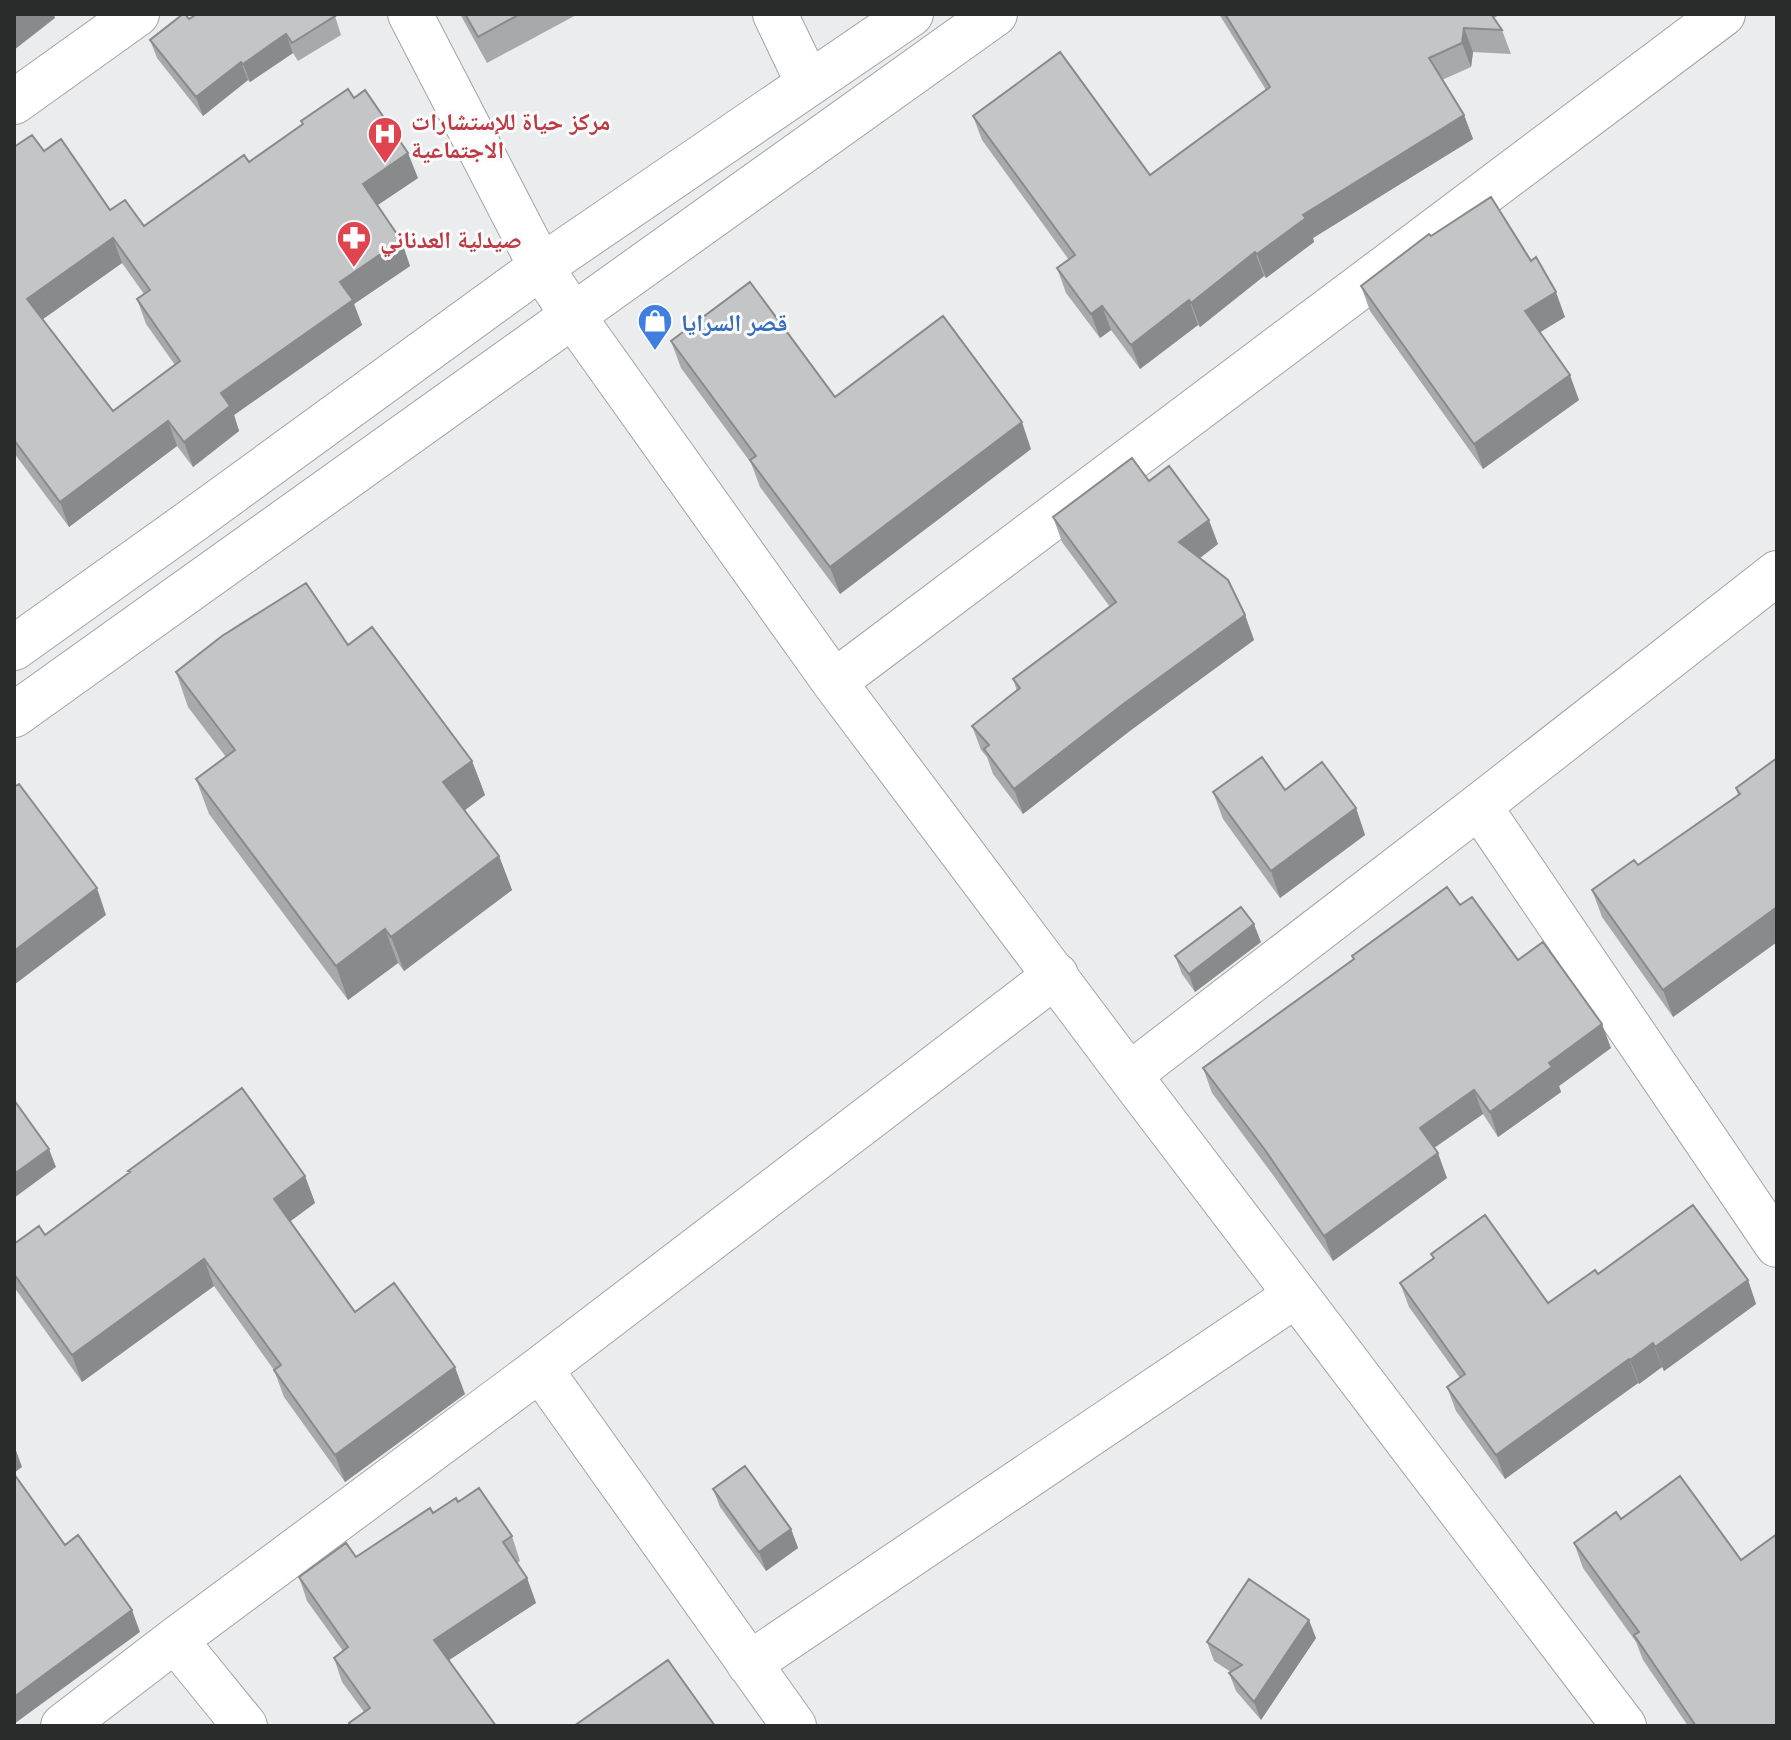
<svg xmlns="http://www.w3.org/2000/svg" width="1791" height="1740" font-family="'Noto Sans','Noto Naskh Arabic',sans-serif">
	<rect width="100%" height="100%" fill="#ebecee"/>
	<g fill="none" stroke-linecap="round" stroke-linejoin="round">
		<defs>
			<path id="street" d="M410,14l131,253 32,49 261,366 295,393 495,651
				M775,14l33,69
				M14,102l123,-88
				M834,682l889,-668
				M1479,806l298,439
				M1129,1075l350,-269 298,-233
				M540,1369l254,357
				M175,1640l70,86
				M749,1664l547,-369
				M63,1726l112,-86 365,-271 516,-394"/>
			<path id="secondary" d="M14,648l182,-130 345,-251 370,-253
				M14,715l981,-701"/>
		</defs>
		<!-- street casing -->
		<use href="#street" stroke="#a2a4a5" stroke-width="46"/>
		<!-- secondary casing -->
		<use href="#secondary" stroke="#a2a4a5" stroke-width="46"/>
		<!-- street -->
		<use href="#street" stroke="#fff" stroke-width="44"/>
		<!-- secondary -->
		<use href="#secondary" stroke="#fff" stroke-width="44"/>
	</g>
	<!-- wall -->
	<path fill="#a8a9aa" fill-rule="evenodd" d="M460,14h118l-91,49z
		M1219,14h282l-7,4 8,12 9,24 -38,-2 -2,15 -29,13 22,35 9,24 -160,99 1,4 -48,36 -2,-2 -64,51 -2,-2 -58,44 -29,-39 -11,8 -34,-45 -9,-25 12,-8 -87,-120 -9,-24 177,59 116,-85z
		M335,16l6,19 -43,26 -5,-8 -43,29 -2,-2 -45,36 -46,-58 -7,-18 39,-21z
		M354,98l64,80 -41,27 24,35 9,26 -56,38 8,21 -128,90 5,16 -46,36 -16,-21 -108,81 -55,-74v-306l30,4 66,59 34,16 105,-64 54,-37 -2,-4zM122,263l22,31 -7,5 9,25 29,41 -62,46 -70,-92z
		M1431,236l134,81 -25,15 39,68 -96,69 -113,-158 -9,-25z
		M671,341l164,56 196,52 -191,145 -80,-107 -9,-24 -70,-95z
		M1149,481l69,63 -18,14 45,57 9,25 -123,90 -108,84 -30,-40 -6,-17 -6,-7 -9,-24 45,-35 -4,-12 97,-72 -48,-65 -9,-25z
		M348,645l124,116 13,34 -21,15 35,46 13,34 -108,81 -6,-8 -50,37 -139,-186 -13,-35 30,-22 -38,-50 -12,-35z
		M1777,758v184l-104,75 -71,-100 -10,-27 46,-25 100,-70 -2,-7z
		M1285,790l71,18 9,27 -85,63 -57,-79 -10,-27z
		M1460,905l151,143 -52,38 2,6 -63,45 -15,-23 -49,34 13,30 -114,83 -60,-86 -61,-82 -9,-25z
		M1261,942l-66,50 -13,-18 -7,-18z
		M305,1176l10,27 -25,18 65,91 110,82 -120,88 -61,-85 -10,-27 -60,-84 -132,96 -68,-95v-43l31,-9z
		M1431,1254l117,49 50,-29 150,6 8,24 -92,67 -2,-4 -23,17 -1,-1 -133,96 -49,-68 -9,-24 13,-9 -51,-71 -9,-24 33,-24z
		M713,1489l78,40 7,19 -32,23 -46,-64z
		M458,1502l54,34 8,25 -3,2 10,15 9,25 -87,57 47,66h-146l-1,-3 15,-11 -22,-30 -8,-24 9,-7 -36,-50 -8,-24 57,-20 77,-44z
		M1621,1519l120,41 36,166h-89l-45,-66 -7,-18 -53,-74 -9,-25z
		M1316,1638l-55,82 -25,-29 -7,-18 2,-1 -17,-11 -7,-19z"/>
	<!-- shaded-wall -->
	<path fill="#888a8b" d="M15,14h39l1,4 -41,32v-35z
		M1464,28l9,24 -2,15 -9,-24z
		M286,34l7,19 -43,29 -7,-18z
		M241,62l7,18 -45,36 -7,-19z
		M1464,115l9,24 -160,99 1,4 -48,36 -9,-24 46,-39z
		M408,153l10,25 -46,31 -9,-25z
		M113,238l9,25 -86,61 -9,-25z
		M401,240l9,26 -56,38 8,21 -128,90 5,16 -46,36 -9,-25 37,-49 119,-111z
		M1255,252l9,24 -64,51 -9,-24z
		M1556,292l9,25 -31,19 -9,-25z
		M1189,300l9,25 -58,44 -9,-24z
		M1102,306l9,24 -11,8 -9,-24z
		M1570,375l9,25 -96,69 -9,-25z
		M168,421l9,25 -108,81 -9,-25z
		M1022,422l9,27 -191,145 -10,-27z
		M1209,520l9,24 -30,23 -9,-25z
		M1245,615l9,25 -123,90 -108,84 -9,-25 108,-84z
		M472,761l13,34 -29,22 -13,-35z
		M1356,808l9,27 -85,63 -9,-27z
		M499,856l13,34 -108,81 -13,-34z
		M97,888l9,27 -92,70v-34z
		M1777,907v35l-104,75 -10,-27z
		M1254,924l7,18 -66,50 -6,-18z
		M385,929l13,34 -50,37 -12,-34z
		M1602,1024l9,24 -52,38 2,6 -63,45 -8,-25 59,-49z
		M1474,1090l9,24 -55,38 -8,-24z
		M49,1149l7,18 -42,31v-24z
		M1438,1153l9,25 -114,83 -9,-25z
		M305,1176l10,27 -31,23 -10,-27z
		M204,1259l10,27 -132,96 -10,-27z
		M1748,1280l8,24 -92,67 -9,-24z
		M1653,1343l9,24 -23,17 -9,-24z
		M1629,1359l9,24 -133,96 -9,-24z
		M455,1367l10,27 -120,88 -10,-27z
		M14,1445l8,22 -8,6z
		M791,1529l7,19 -32,23 -7,-19z
		M527,1578l9,25 -93,61 -9,-24z
		M132,1610l8,22 -126,92v-27z
		M1309,1620l7,18 -55,82 -7,-18z"/>
	<!-- building -->
	<path fill="#c3c5c6" stroke="#888a8b" stroke-width="2" fill-rule="evenodd" d="M183,14h2l4,5 8,-5h136l2,2 -43,27 -6,-9 -43,30 -2,-2 -45,35 -46,-57z
		M465,14h55l-42,23z
		M1225,14h266l11,16 -38,-2 -2,15 -33,15 35,57 -161,100 3,3 -49,36 -2,-2 -64,51 -2,-3 -58,45 -29,-39 -11,8 -34,-46 18,-13 -102,-139 87,-64 90,123 120,-88z
		M348,89l6,9 11,-8 43,63 -45,31 38,56 -61,42 13,18 -132,93 9,13 -46,36 -16,-21 -108,81 -46,-62v-293l18,-12 12,16 17,-12 49,71 15,-10 19,26 100,-71 5,7 54,-38 -2,-3zM113,238l37,52 -13,9 43,62 -67,50 -86,-112z
		M1491,197l40,64 5,-4 20,35 -31,19 45,64 -96,69 -113,-158 68,-52 2,2z
		M750,282l85,115 108,-81 79,106 -192,145 -80,-107 6,-4 -85,-115z
		M1132,458l17,23 20,-15 40,54 -30,22 49,38 17,35 -123,90 -108,84 -30,-40 5,-4 -17,-19 48,-38 -7,-9 103,-77 -63,-85z
		M306,583l42,62 24,-18 100,134 -29,21 56,74 -108,81 -6,-8 -49,37 -140,-187 39,-29 -59,-78 46,-36z
		M1262,757l23,33 37,-28 34,46 -85,63 -58,-79z
		M1777,758v149l-114,83 -71,-100 42,-30 4,5 102,-71 -4,-6z
		M19,784l78,104 -83,63v-164z
		M1447,887l13,18 12,-8 46,63 25,-18 59,82 -53,39 3,4 -62,45 -16,-22 -54,38 18,25 -114,83 -59,-86 -62,-82 151,-109 -2,-3z
		M1241,907l13,17 -65,50 -14,-18z
		M242,1088l63,88 -31,23 81,113 39,-29 61,84 -120,88 -61,-85 7,-5 -77,-106 -132,96 -58,-81v-30l25,-18 6,9 85,-63 -2,-1z
		M14,1100l35,49 -35,25z
		M1693,1205l55,75 -93,67 -2,-4 -23,17 -1,-1 -133,96 -49,-68 18,-13 -65,-91 34,-25 -3,-4 54,-39 63,88 47,-33 3,4z
		M745,1466l46,63 -32,23 -46,-63z
		M14,1474l51,71 13,-10 54,75 -118,87z
		M1680,1476l61,84 36,-26v192h-81l-62,-91 5,-3 -65,-89 42,-31 5,7z
		M479,1488l33,48 -9,6 24,36 -93,62 62,86h-145l-2,-3 21,-15 -36,-50 14,-11 -49,-70 47,-34 10,14 74,-49 3,5 23,-15 2,4z
		M1249,1579l60,41 -55,82 -25,-29 13,-8 -35,-23z
		M668,1660l47,66h-141z"/>
	<!-- icons -->
	<defs>
		<symbol id="hospital-pin" viewBox="-11 -11 22 30"><path d="M0 17L-7.5 6A9.5 9.5 0 1 1 7.5 6Z" fill="#e0444e" stroke="#f8fafb"/><path d="M-5-5h3v3.5h4V-5h3V5h-3V1.5h-4V5h-3Z" fill="#fff"/></symbol>
		<symbol id="pharmacy-pin" viewBox="-11 -11 22 30"><path d="M0 17L-7.5 6A9.5 9.5 0 1 1 7.5 6Z" fill="#e0444e" stroke="#f8fafb"/><path d="M-2-6h4v4h4v4h-4v4h-4v-4h-4v-4h4Z" fill="#fff"/></symbol>
		<symbol id="shop-pin" viewBox="-11 -11 22 30"><path d="M0 17L-7.5 6A9.5 9.5 0 1 1 7.5 6Z" fill="#3f7fe0" stroke="#f8fafb"/><path d="M-5-2.5h2.3a2.7 3.5 0 0 1 5.4 0H5L5.5 6h-11ZM-1.5-2.5h3a1.5 2.3 0 0 0-3 0Z" fill="#fff"/></symbol>
	</defs>
	<g fill-rule="evenodd">
		<use href="#hospital-pin" x="365" y="114" width="40" height="54"/>
		<use href="#pharmacy-pin" x="334" y="218" width="40" height="54"/>
		<use href="#shop-pin" x="635" y="301" width="40" height="54"/>
	</g>
	<g text-anchor="middle" dominant-baseline="central" stroke-width="6" stroke-linejoin="round" paint-order="stroke">
		<!-- health labels -->
		<g font-size="24" font-weight="bold" fill="#be3a42" stroke="#f8fafb" text-anchor="start">
			<text x="411" y="120">مركز حياة للإستشارات<tspan x="411" dy="28">الاجتماعية</tspan></text>
			<text x="380" y="238">صيدلية العدناني</text>
		</g>
		<!-- shop labels -->
		<g font-size="24" font-weight="bold" fill="#366cbe" stroke="#f8fafb" text-anchor="start">
			<text x="681" y="321">قصر السرايا</text>
		</g>
	</g>
	<!-- border -->
	<rect width="1791" height="1740" fill="none" stroke="#2a2b2b" stroke-width="32"/>
</svg>
